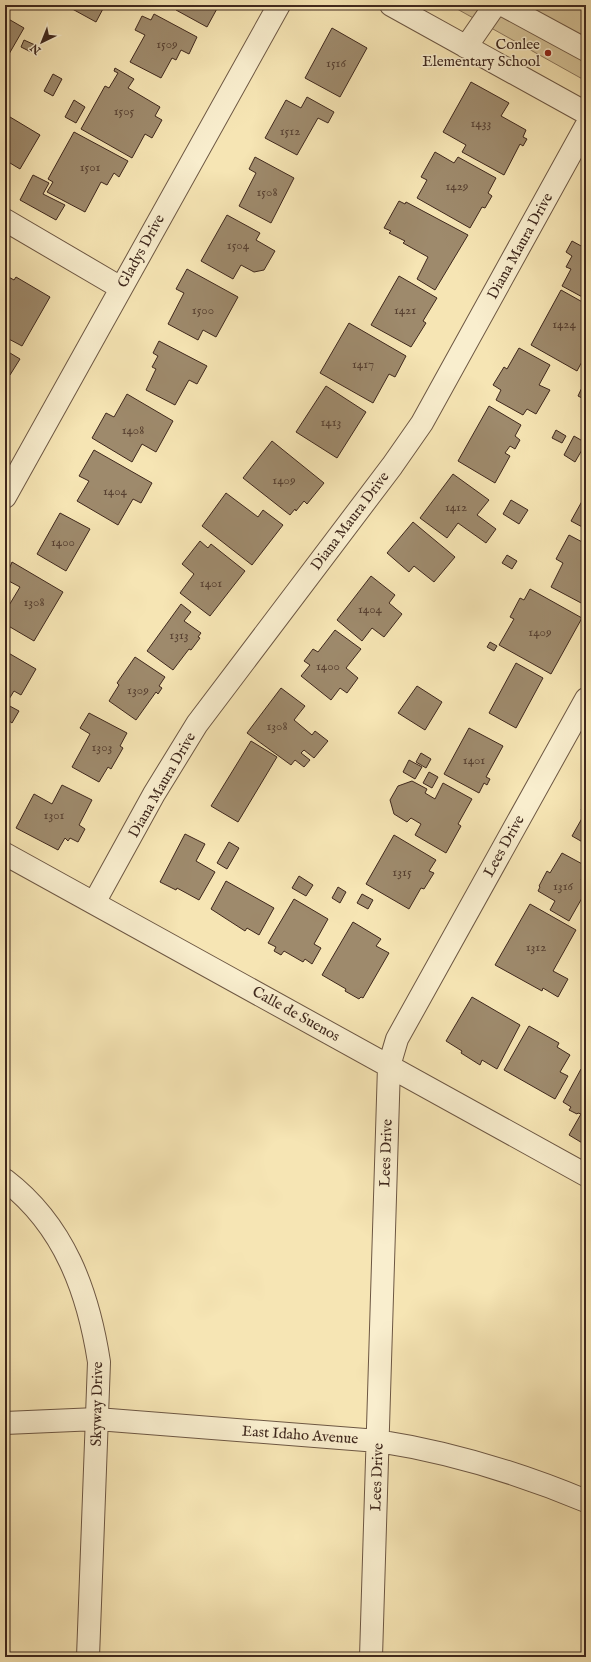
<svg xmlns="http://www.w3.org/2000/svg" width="591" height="1662" font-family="'IM FELL English',serif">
	<rect width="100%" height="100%" fill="#f6e5b4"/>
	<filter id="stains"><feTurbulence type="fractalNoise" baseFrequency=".005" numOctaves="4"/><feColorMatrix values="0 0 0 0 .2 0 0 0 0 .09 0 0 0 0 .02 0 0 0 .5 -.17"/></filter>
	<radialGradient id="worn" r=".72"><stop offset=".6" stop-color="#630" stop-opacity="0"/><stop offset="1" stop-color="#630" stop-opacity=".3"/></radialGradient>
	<!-- green -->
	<path fill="#d7c59a" stroke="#8b765c" d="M450,5h136v76z"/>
	<!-- building -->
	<path fill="#9e8a6c" stroke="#3f281d" d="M65,5h40l-9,17z
		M173,5h46l-12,22 -31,-17 1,-3z
		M154,14l43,23 -8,17 -8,-4 -5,10 -4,-2 -11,20 -31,-16 15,-27 -10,-5 7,-14 9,4z
		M5,17l19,11 -19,33z
		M332,28l35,20 -27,49 -35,-19z
		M24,40l11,5 -4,7 -10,-5z
		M115,68l19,11 -6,9 32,19 -5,9 7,4 -10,18 -7,-4 -13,24 -51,-29 24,-43 4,2 9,-15 -4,-2z
		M53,74l9,5 -9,17 -9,-5z
		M471,82l38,21 -8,13 25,14 -3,7 4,2 -4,7 -3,-2 -16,31 -42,-23 4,-7 -23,-13z
		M307,97l27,15 -6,11 -10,-5 -21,37 -32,-17 21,-38 15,8z
		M74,100l11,7 -9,16 -11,-6z
		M5,114l35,21 -20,34 -15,-9z
		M74,132l54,29 -9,16 -5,-4 -7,12 -6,-3 -16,30 -38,-20 6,-10 -5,-3z
		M435,152l19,11 4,-6 38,21 -8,15 4,3 -7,12 -3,-1 -12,21 -53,-30 10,-18 -6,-3z
		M255,157l39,21 -23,45 -32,-17 17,-33 -7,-4z
		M33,175l16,8 -6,11 22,11 -9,15 -36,-20z
		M399,201l6,3 1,-2 62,33 -33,55 -18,-11 11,-22 -25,-14 2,-2 -16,-8 2,-2 -7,-3z
		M227,215l33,18 -4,7 19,11 -11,19 -10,2 -13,-7 -8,14 -32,-18z
		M572,241l11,6 3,-6v58l-24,-13 9,-17 -5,-2 6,-11 -6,-4z
		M187,269l51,28 -22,40 -13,-7 -5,10 -30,-16 16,-31 -8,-4z
		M5,275l9,5 2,-3 34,20 -28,49 -17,-9z
		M399,276l38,22 -14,23 3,2 -15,24 -40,-22z
		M561,290l25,14v50l-9,17 -46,-26z
		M349,323l57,33 -11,21 -6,-3 -16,29 -53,-30z
		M159,341l48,25 -10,18 -8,-4 -14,25 -29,-15 10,-21 -4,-2 6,-11 -5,-3z
		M519,348l31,17 -11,20 11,5 -14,24 -9,-5 -4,6 -27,-15 5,-10 -8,-5 11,-18 3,2z
		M5,350l15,9 -10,16 -5,-3z
		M585,381h1v19l-8,-4z
		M326,386l40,26 -29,46 -41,-26z
		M127,394l46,27 -17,31 -14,-8 -10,18 -40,-24 14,-25 8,4z
		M489,406l32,19 -6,11 5,4 -5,9 -5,-3 -5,7 5,3 -15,27 -37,-22z
		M556,430l10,6 -4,7 -10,-5z
		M574,436l12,7 -11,19 -11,-7z
		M272,441l52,42 -17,21 -3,-3 -8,10 -1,-2 -5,6 -47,-37z
		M94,450l58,33 -11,20 -8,-4 -15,26 -41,-24 12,-20 -10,-5z
		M453,474l36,26 -12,15 19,14 -10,14 -28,-20 -11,15 -27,-20z
		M226,493l32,24 5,-7 20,15 -31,40 -50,-39z
		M586,494v35l-15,-8z
		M511,500l17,10 -9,14 -16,-10z
		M60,513l30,16 -24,42 -29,-17z
		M413,522l42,35 -21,25 -20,-16 -5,6 -22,-19z
		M569,535l17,9v54l-3,6 -32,-17 12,-24 -7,-4z
		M200,541l8,7 3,-4 34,27 -35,45 -30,-23 14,-19 -12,-10z
		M507,555l10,6 -5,8 -10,-6z
		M12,562l51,30 -29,49 -29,-17v-12l15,-25 -15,-8z
		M371,576l24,19 -6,8 13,11 -18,23 -12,-9 -10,13 -25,-21z
		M530,589l52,29 -31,56 -52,-29 15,-26 -4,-2 10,-19 4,2z
		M181,604l10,8 -7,9 17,12 -3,4 2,1 -9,12 -2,-1 -16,21 -26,-19z
		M335,630l26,19 -15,19 12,10 -11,15 -7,-5 -9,12 -30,-24 9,-11 -6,-4 9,-12 5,3z
		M490,642l7,4 -3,5 -7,-4z
		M5,651l31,18 -15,26 -7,-4 -8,13 13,7 -7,12 -7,-5z
		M135,657l30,20 -6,9 3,2 -4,6 -2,-2 -20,28 -27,-19 10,-16 -2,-2z
		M516,663l27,15 -27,50 -27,-15z
		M417,686l25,16 -17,28 -27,-17z
		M281,688l24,18 -11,14 18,15 3,-4 13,10 -14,17 -10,-8 -3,3 9,7 -6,7 -9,-7 -4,5 -44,-32z
		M89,713l38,20 -7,13 3,2 -12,21 -3,-2 -9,15 -27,-15 18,-33 -10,-6z
		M469,728l34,18 -17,31 4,2 -3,6 -3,-2 -5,10 -35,-19z
		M251,741l26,16 -39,65 -27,-16z
		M421,753l10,6 -5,9 -10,-6z
		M409,760l13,7 -7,12 -12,-7z
		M429,772l9,5 -6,11 -9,-5z
		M412,781l15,8 -2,4 10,6 8,-16 29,16 -14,25 3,2 -15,27 -31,-18 6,-11 -10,-6 -4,4 -13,-8 -4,-14 8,-14z
		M62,785l30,15 -13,25 6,4 -7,13 -8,-4 -2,3 -3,-3 -7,12 -42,-22 18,-34 18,10z
		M586,801v43l-14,-8 13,-23 -4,-3z
		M185,834l20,10 -9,17 19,11 -16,28 -22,-12 -1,2 -16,-8z
		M394,835l42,25 -7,11 5,2 -10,16 -3,-1 -12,21 -43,-25z
		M229,842l10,6 -12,21 -10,-6z
		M562,853l24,13v6l-5,8 5,3v8l-17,30 -19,-11 5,-9 -17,-10 2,-4 -1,-1 8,-15 3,2z
		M299,876l14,9 -7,11 -14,-8z
		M226,881l48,27 -15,27 -12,-7 -2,3 -34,-22z
		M338,887l8,5 -6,11 -8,-5z
		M362,894l11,6 -5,9 -11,-6z
		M294,899l34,20 -14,25 7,4 -9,16 -7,-5 -2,3 -19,-11 -3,4 -7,-4 2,-4 -8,-4z
		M530,904l46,26 -23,41 15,8 -10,18 -15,-9 -1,3 -47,-26z
		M353,922l28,17 -5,7 13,7 -26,45 -2,-1 -2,2 -14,-8 1,-2 -24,-14z
		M472,997l48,28 -23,44 -15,-9 -2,5 -19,-12 1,-2 -16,-10z
		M529,1026l30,17 -2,4 13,8 -10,17 8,4 -13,23 -51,-29z
		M581,1069l5,3v69l-2,3 -15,-9 12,-21 -3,-1 -1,1 -8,-4 2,-3 -8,-5z"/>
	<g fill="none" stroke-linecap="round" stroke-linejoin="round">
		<defs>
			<path id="minor" d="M391,5l195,108
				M503,5l83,45
				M466,47l29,-42
				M5,220l116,68
				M5,497l274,-492
				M5,854l581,321
				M94,903l60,-109 43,-70 195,-258 30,-43 164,-297
				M5,1180c59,45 83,111 94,182l-11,295
				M5,1423l92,-4 281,22c71,11 141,32 208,60
				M371,1657l18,-591 8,-27 189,-340"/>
		</defs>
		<!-- minor casing -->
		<use href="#minor" stroke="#6d5743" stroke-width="24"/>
		<!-- minor -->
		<use href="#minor" stroke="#f9eece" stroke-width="22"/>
	</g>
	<!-- markers -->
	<circle fill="#8f2418" stroke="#f9eece" stroke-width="1.5" cx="548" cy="53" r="4"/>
	<g text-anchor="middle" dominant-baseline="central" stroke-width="3" stroke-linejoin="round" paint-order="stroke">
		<!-- number labels -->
		<g font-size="13" fill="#574031">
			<text x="167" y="44">1509</text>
			<text x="336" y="63">1516</text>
			<text x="124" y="111">1505</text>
			<text x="481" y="123">1433</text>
			<text x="290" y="131">1512</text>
			<text x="90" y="167">1501</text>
			<text x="457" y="186">1429</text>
			<text x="267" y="192">1508</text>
			<text x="238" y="245">1504</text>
			<text x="203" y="310">1500</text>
			<text x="405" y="310">1421</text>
			<text x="564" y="324">1424</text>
			<text x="363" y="364">1417</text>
			<text x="331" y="422">1413</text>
			<text x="133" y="430">1408</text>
			<text x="284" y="480">1409</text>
			<text x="115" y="491">1404</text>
			<text x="456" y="507">1412</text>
			<text x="63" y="542">1400</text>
			<text x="211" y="583">1401</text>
			<text x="34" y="602">1308</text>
			<text x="370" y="609">1404</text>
			<text x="540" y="632">1409</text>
			<text x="179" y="635">1313</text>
			<text x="328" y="666">1400</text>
			<text x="138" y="690">1309</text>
			<text x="277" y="726">1308</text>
			<text x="102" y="747">1303</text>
			<text x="474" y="760">1401</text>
			<text x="54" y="815">1301</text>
			<text x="402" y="872">1315</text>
			<text x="563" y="886">1316</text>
			<text x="536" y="947">1312</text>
		</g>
		<!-- poi labels -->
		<g font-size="15" fill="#3f281d" stroke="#f9eece" text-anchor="end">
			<text x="540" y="44">Conlee<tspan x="540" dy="17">Elementary School</tspan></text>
		</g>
		<!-- street labels -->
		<g font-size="15" fill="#3f281d" stroke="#f9eece">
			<text transform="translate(520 246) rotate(-61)">Diana Maura Drive</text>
			<text transform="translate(141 251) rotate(-61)">Gladys Drive</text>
			<text transform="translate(350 521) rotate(-53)">Diana Maura Drive</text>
			<text transform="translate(162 785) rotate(-60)">Diana Maura Drive</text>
			<text transform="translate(504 846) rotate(-61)">Lees Drive</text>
			<text transform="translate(296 1014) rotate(29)">Calle de Suenos</text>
			<text transform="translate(386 1153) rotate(-88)">Lees Drive</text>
			<text transform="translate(97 1404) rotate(-89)">Skyway Drive</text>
			<text transform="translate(300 1435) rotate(4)">East Idaho Avenue</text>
			<text transform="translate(377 1477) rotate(-88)">Lees Drive</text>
		</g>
	</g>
	<!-- margin -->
	<rect width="591" height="1662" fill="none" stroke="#f6e5b4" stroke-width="20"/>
	<rect x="6" y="6" width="579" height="1650" fill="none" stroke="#3f281d" stroke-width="2"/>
	<rect x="10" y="10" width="571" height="1642" fill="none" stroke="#3f281d"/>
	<!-- north arrow -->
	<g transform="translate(42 42) rotate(223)" stroke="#f9eece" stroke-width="3" paint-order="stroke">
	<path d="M0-3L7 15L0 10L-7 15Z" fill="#3f281d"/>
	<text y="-6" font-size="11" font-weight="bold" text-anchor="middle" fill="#3f281d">N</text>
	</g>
	<rect width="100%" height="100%" filter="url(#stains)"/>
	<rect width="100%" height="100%" fill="url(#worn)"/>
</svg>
